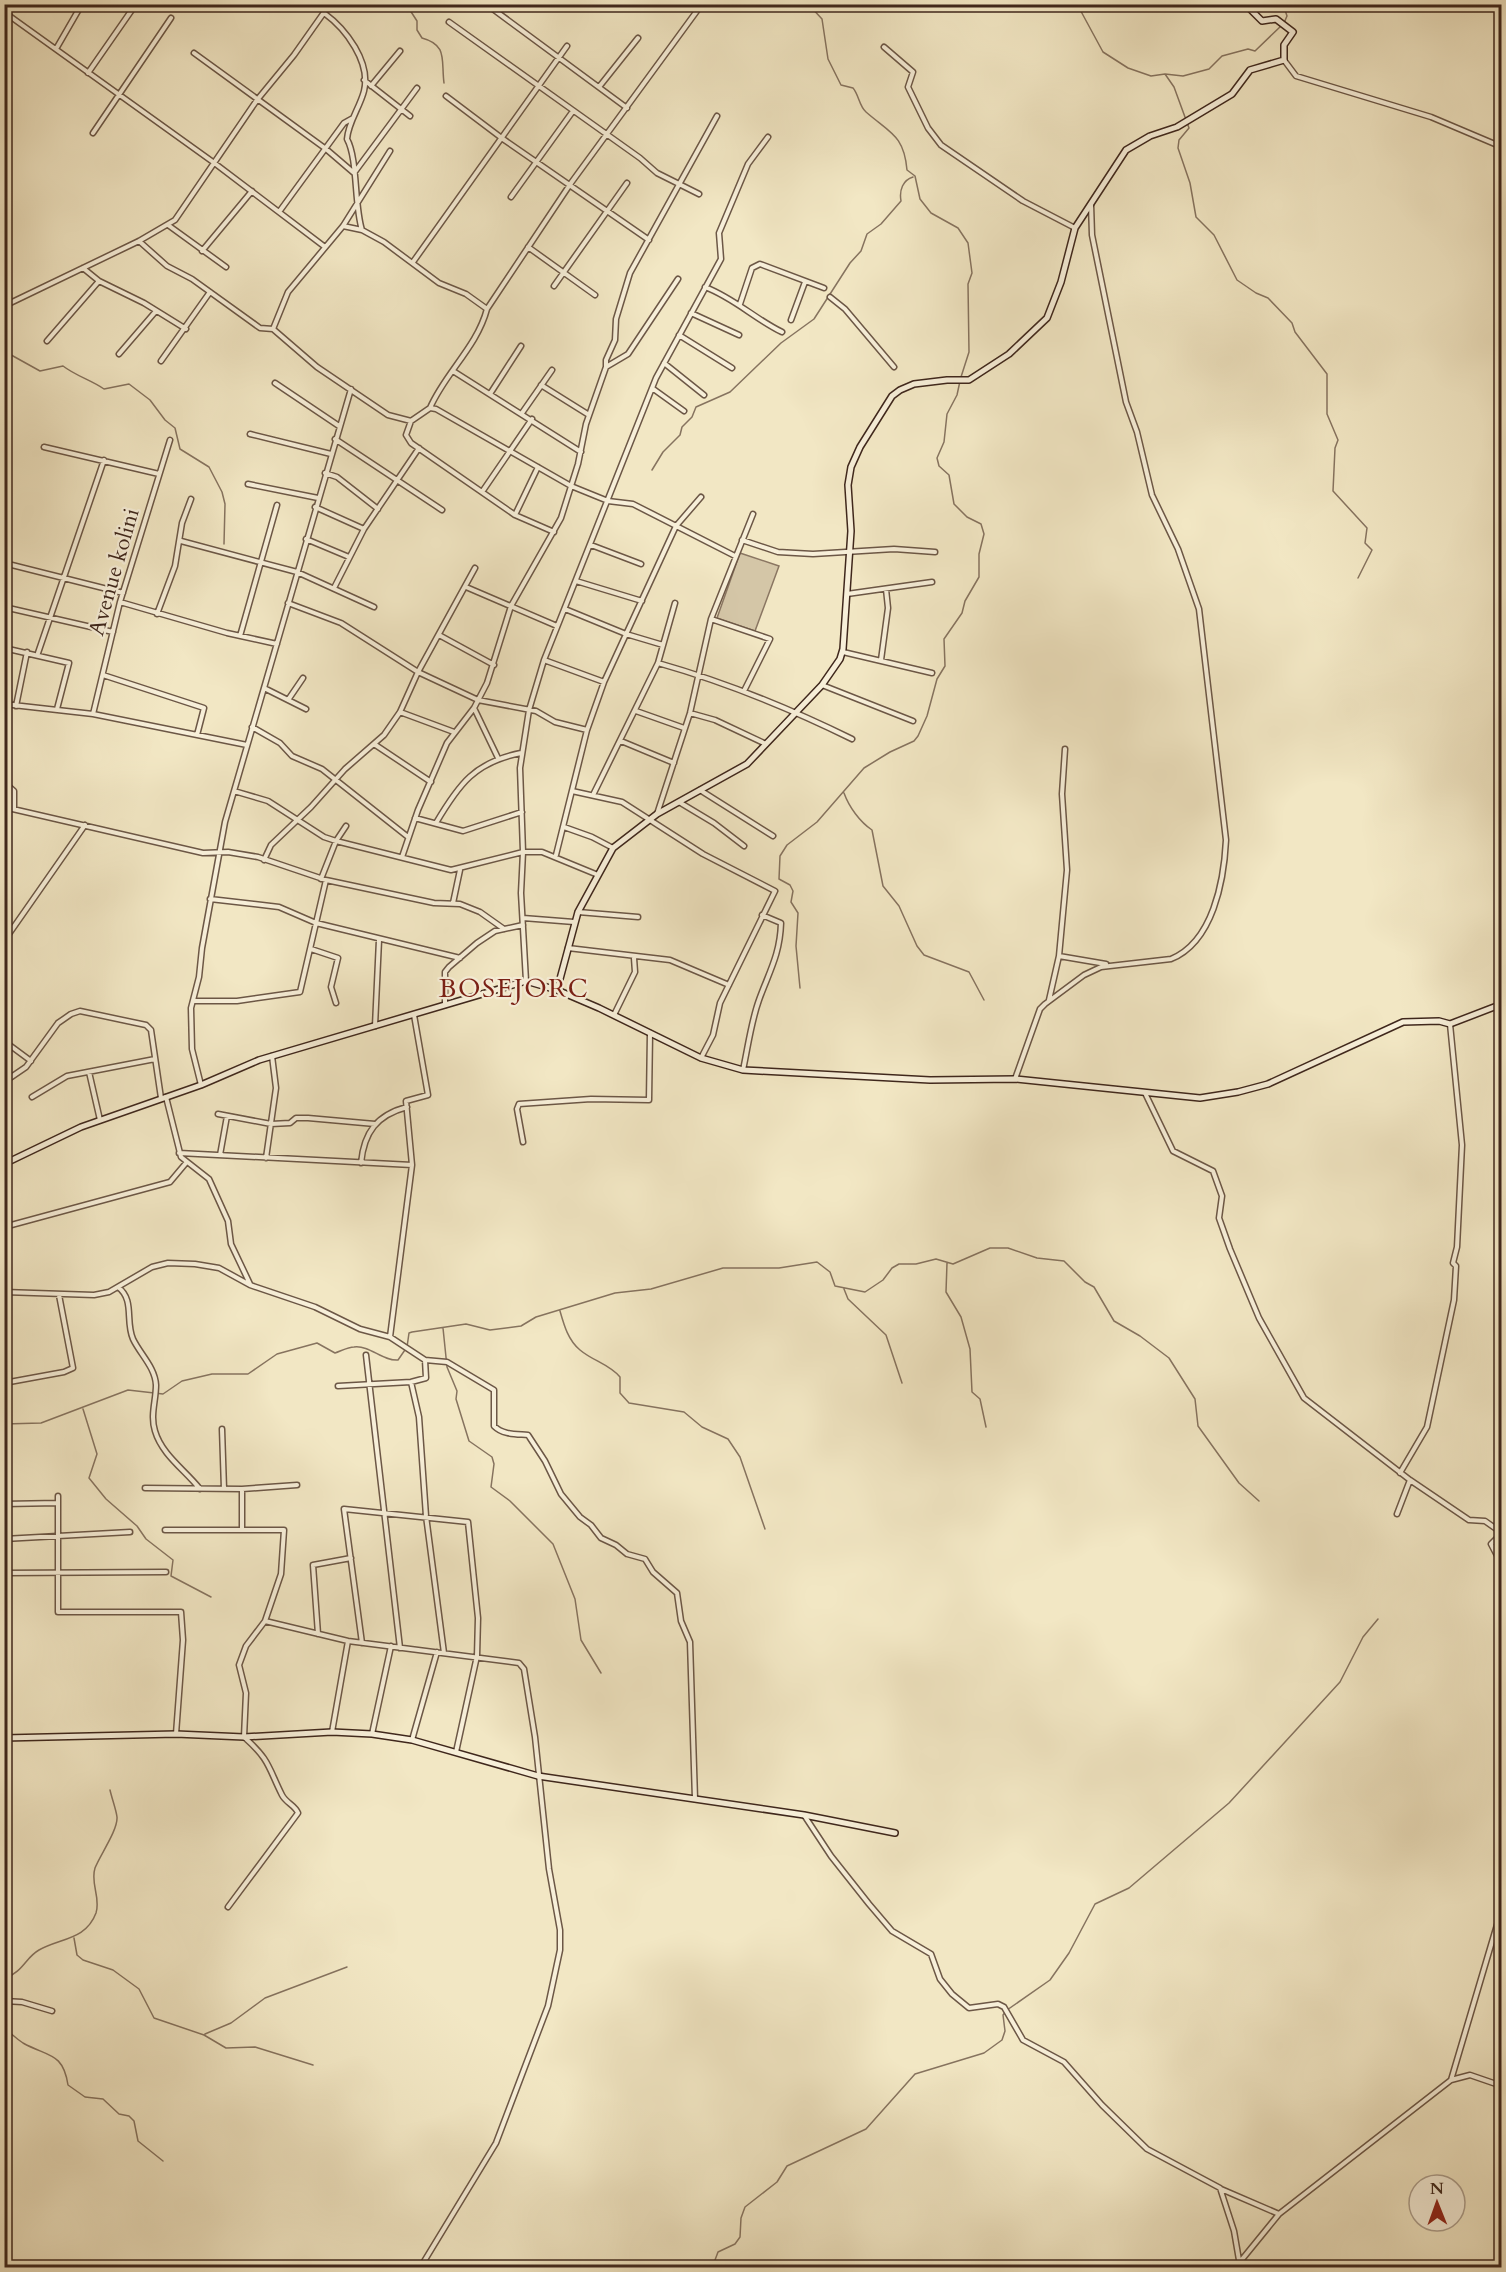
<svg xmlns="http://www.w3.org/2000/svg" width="1506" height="2272" font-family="Cardo,serif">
	<rect width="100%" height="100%" fill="#f2e7c4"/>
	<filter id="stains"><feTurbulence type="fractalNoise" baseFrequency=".00333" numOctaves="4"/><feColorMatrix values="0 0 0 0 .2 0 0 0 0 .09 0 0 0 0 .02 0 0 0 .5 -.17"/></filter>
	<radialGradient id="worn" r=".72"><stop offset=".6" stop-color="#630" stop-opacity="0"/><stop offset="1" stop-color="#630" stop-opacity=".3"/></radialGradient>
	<!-- green -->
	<path fill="#d4c6a7" stroke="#8a7662" stroke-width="1.5" d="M740,553l39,13 -24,65 -38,-13z"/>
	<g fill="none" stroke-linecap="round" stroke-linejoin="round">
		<!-- stream -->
		<path stroke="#86735f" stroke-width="1.5" d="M406,4l11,17v9l5,8c26,7 19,22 22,45
			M796,4l13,1 13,14 6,40 13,26 12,3c6,7 6,18 13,24 24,21 38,23 41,58l8,6 5,23 11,14 27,15 10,15 4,30 -4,11 1,68 -8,25
			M978,4l14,4 6,-4
			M1077,4l26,48 25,16 23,8 14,-2 18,2 26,-7 13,-13 26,-7 7,2 26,-25
			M1283,4l4,12 -3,7
			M1165,74l9,13 15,41 -10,12 -1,8 12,35 6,34 18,18 23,45 19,13 12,5 24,25 3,9 32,42v40l11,26 -3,8 -2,43 34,37 -2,15 7,7 -14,28
			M4,351l36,20 23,-5c13,10 28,14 41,23l25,-5 21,16 15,20 10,8 5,21 29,18 13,25 3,12 -1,40
			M652,470l11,-18 17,-17 2,-8 10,-10 4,-10 34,-15 51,-49 33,-24 36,-56 11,-12 6,-17 14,-10 20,-23c-2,-11 2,-21 12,-24
			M844,793c5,14 16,29 28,37l11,56 16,20 18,40 7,9 45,17 15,28
			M800,988l-4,-42 2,-33 -7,-11 2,-11 -3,-6 -11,-6 1,-23 7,-11 30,-23 47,-54 26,-16 24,-11 4,-5 9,-20 10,-37 8,-13 -1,-27 18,-26 3,-12 14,-24v-23l5,-20 -3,-10 -14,-7 -13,-13 -5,-29 -10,-9 -2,-8 7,-16 3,-28 10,-19 3,-14
			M947,1263l-1,29 15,25 9,32 2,43 8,7 6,28
			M844,1289l4,10 38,36 16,48
			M560,1311c4,14 8,29 20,39 13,11 29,14 40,27v16l9,10 55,9 18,15 26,12 12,18 25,72
			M443,1328l4,39 10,24 -1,8 13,42 23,16 2,7 -3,23 19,14 43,43 22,55 6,41 20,33
			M83,1409l14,45 -8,24 17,21 31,27 9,13 27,21 -2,16 40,21
			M4,1424l37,-1 87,-33 35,4 19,-13 30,-7h36l29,-20 40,-11 18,10c6,-2 13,-6 19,-6 16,-2 28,14 44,13l9,-13 2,-14 3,-1 54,-8 24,6 31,-4 15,-9 79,-24 36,-4 72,-21h56l38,-6 13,10 5,14 30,6 18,-12 9,-12 7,-4h17l20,-5 17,5 37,-16h18l29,10 27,3 21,21 9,5 20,34 26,15 29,22 26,41 3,27 41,57 20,18
			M74,1938l3,17 6,5 30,10 26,19 15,29 50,17 22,13 29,-1 58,18
			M4,1979c20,-8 21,-21 35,-29 21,-12 47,-10 57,-37 5,-16 -6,-29 -1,-45 5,-13 23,-38 22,-51 -1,-8 -5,-18 -7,-27
			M4,2029c7,4 13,10 19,14 25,14 40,9 45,42l17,12 18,2 16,15 10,2 5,5 4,20 25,20
			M205,2034l26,-11 34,-25 82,-31
			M712,2268l6,-16 17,-8 5,-7 1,-19 4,-11 32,-25 10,-16 79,-37 49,-55 69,-21 18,-13 3,-9 -2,-16 4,-5 43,-30 19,-27 26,-49 34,-16 100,-85 111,-121 23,-45 15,-18"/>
		<defs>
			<path id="street" d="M486,4l141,104
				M4,12l209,150 112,85
				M324,13c22,16 47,49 40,78 -4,16 -16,32 -17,48 11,20 7,66 15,91
				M449,22l191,136 17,15 42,21
				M884,47l29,25 -5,15 20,41 13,17 82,56 52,27
				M56,49l26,-45
				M194,53l132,96 28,24 63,-85
				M1284,60l12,16 135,41 71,30
				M88,73l48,-69
				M364,80l46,36
				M371,86l29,-35
				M599,87l39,-49
				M446,96l57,43 146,101
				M93,133l78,-115
				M511,197l62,-86
				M279,212l65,-89 9,-5
				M168,225l58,42
				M343,226l19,4 22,12 55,41 27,11 21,15
				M139,241l28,25 25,13 68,49 13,1
				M528,247l67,48
				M202,251l50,-60
				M413,262l154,-216
				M83,268l16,13 45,22 42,26
				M554,286l73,-103
				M705,287c29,11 50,32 77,45
				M830,297l15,12 49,58
				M740,304l12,-36 8,-4 64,24
				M4,306l135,-65 36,-21 82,-120 37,-45 36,-51
				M691,313l48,22
				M791,320l14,-38
				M273,329l44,38 71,48 23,6 19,-13 6,1 135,77 37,15 25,3 102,52
				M273,329l15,-37 55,-66 47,-75
				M679,335l53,33
				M47,341l52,-60
				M119,354l37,-43
				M161,361l49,-69
				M664,363l40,32
				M606,367v-7l9,-20 1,-21 14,-46 87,-157
				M453,371l128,81
				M275,383l64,43
				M541,385l48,30
				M652,388l32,23
				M490,394l31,-48
				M430,408c15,-35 47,-61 57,-99l84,-126 131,-179
				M522,413l30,-43
				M411,421l-5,14 5,8 104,72 39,17
				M250,434l81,20
				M335,439l107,71
				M44,447l115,27
				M325,473l12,4 41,32
				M248,484l70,14
				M482,492l50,-73
				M315,507l49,22
				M515,515l23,-48
				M306,539l43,18
				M742,540l36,12 35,2 81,-5 41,3
				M181,541l116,31 77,35
				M591,545l50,19
				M4,563l119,30
				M576,581l66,20
				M466,587l91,39
				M334,588l30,-59 55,-81
				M847,594l85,-12
				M120,602l107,31 50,11
				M288,603l53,20 77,49 60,28 58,11 19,11 32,8
				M4,607l109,25
				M565,609l61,25 37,11
				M157,614l18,-48 7,-43 9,-24
				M711,619l59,20 -26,52
				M439,635l55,30
				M240,636l37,-131
				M4,648l65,15 -12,46
				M843,652l89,21
				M38,653l66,-193
				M544,660l60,22
				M881,660l7,-52 -2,-19
				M658,663c67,19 131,45 194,76
				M103,675l101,33 -7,27
				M822,685l91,36
				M264,688l42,21
				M288,700l15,-22
				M4,704l89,10 154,31
				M16,706l11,-54
				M474,708l24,50
				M636,711l48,17
				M400,712l54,20
				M690,713l25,7 51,24
				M93,714l27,-112 50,-162
				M252,727l28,16 12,13 30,13 86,68
				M621,741l53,22
				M374,744l57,38
				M4,782l10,9v18
				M700,790l73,46
				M234,791l34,10 56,36 12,4 115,29 72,-18h19l56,23
				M572,791l50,11 81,52 72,37 -55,112 -7,32 -12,23
				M593,795l65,-132 17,-60
				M679,802l35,21 30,23
				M4,807l199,46 25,-1 30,5 68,23 108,23 26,1 20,8 24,17
				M657,814l33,-101 21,-94 42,-105
				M415,818l48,13 59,-19
				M436,823c23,-39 39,-61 85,-70
				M564,827l28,10 21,11
				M556,855l31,-125 17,-48 72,-156 25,-29
				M402,857l16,-47 29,-67 27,-35 13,-25 24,-77 50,-88 17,-54 8,-40 20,-57 22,-13 50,-75
				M264,860l7,-15 40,-38 34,-38 39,-34 16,-23 18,-40 57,-104
				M321,879l15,-38 10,-15
				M210,899l69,8 37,16 144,35
				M453,903l7,-33
				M578,912l60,5
				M523,918l51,4
				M4,941l81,-116
				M568,948l102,12 59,25
				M311,949l27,9 -7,29 5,16
				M1059,956l47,8
				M526,981l-5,-88 2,-41 -3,-84 9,-58 15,-50 112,-282 65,-119 -2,-26 29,-69 20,-27
				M1049,1000l10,-44 8,-86 -5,-76 3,-45
				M193,1001h44l63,-9 26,-112
				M445,1005v-33l4,-5 28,-24 18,-12 28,-6
				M614,1015l21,-43 -1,-14
				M375,1026l4,-86
				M4,1041l27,20
				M743,1070c5,-23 8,-48 16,-70 10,-28 21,-45 22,-77l-19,-8
				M89,1072l11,48
				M1015,1079l25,-70 5,-5 39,-29 17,-8 70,-8c42,-17 53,-78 55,-119l-27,-231 -21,-60 -26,-54 -15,-63 -11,-30 -34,-167 -1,-31
				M4,1082l22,-15 32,-44 13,-9 9,-3 66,14 5,5 10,68
				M201,1085l-9,-36 -1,-41 8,-31 3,-29 23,-126 126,-433
				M1145,1093l28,58 40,20 9,25 -3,22 11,31 29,69 45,80 106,82 59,40 16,1 17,12
				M32,1097l35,-21 88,-17
				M166,1097l15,60 28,22 19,42 3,23 19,40
				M218,1114l53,10 19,-1 6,-5h12l67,6
				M523,1142l-6,-33 2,-5 72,-5 58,1 1,-67
				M179,1153l233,12
				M220,1155l7,-39
				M266,1158l10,-70 -4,-32
				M361,1163c3,-31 16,-48 46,-56
				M4,1227l166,-45 16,-19
				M118,1287c17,13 7,34 15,52 7,15 22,28 23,46 0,16 -6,30 -1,46 7,24 30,39 45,58
				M4,1292l90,3 15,-3 43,-25 16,-4 27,1 24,4 31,17 65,22 45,22 30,8 35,23 22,2 47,28v36c9,9 22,8 34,9l17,26 16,33 19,23 11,8 10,13 15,7 11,9 18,5 8,13 24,21 4,28 9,21 5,157
				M390,1337l22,-172 -6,-64 22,-6 -14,-80
				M366,1355l34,293
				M411,1382l8,35 7,99 18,137
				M4,1383l60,-11 9,-4 -14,-73
				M338,1386l73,-4 15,-4 -1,-18
				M222,1429l2,60
				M1400,1473l27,-46 27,-127 2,-34 -3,-3 4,-16 5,-102 -12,-121
				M145,1488l97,1 55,-4
				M242,1489v41
				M58,1496v116h123l2,28 -7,94
				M4,1504l54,-1
				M1397,1514l13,-34
				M165,1530h119l-3,44 -16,47 -19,25 -7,19 7,28 -2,44c26,23 24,30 38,58 4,8 13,10 16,18l-70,94
				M1502,1533l-11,11 11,21
				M4,1539l126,-7
				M4,1573l162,-1
				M265,1621l83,20 171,22 5,6 11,68 14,132 11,61v20l-12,56 -52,137 -76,125
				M318,1634l-5,-69 38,-7
				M362,1643l-18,-134 124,13 10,96 -1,38 -21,96
				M332,1732l16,-91
				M372,1734l19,-88
				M412,1740l25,-88
				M804,1815l27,41 38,48 23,27 39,23 9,25 12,15 17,14 29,-4 6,3 19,33 41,22 38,43 45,44 73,39 14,43 5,29
				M4,2001l18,1 30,9
				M1451,2080l51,-172
				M1221,2189l58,25 172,-134 19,-5 32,11
				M4,2267h52
				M1235,2268l44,-54"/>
			<path id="secondary" d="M557,990l21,-78 35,-64 44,-34 90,-50 75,-79 18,-26 3,-10 8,-118 -3,-46 3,-18 9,-20 32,-51 8,-6 14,-6 33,-4h22l40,-26 38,-36 14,-36 14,-54 51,-78 24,-14 27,-9 55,-33 18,-24 34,-10v-15l9,-13 -17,-13 -14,2 -17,-17
				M4,1164l77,-37 120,-42 58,-25 267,-79 31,9 42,18 102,50 42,12 187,10 85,-1 185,19 38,-6 30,-8 135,-62 36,-1 11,3 52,-20
				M4,1738l172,-4 68,3 88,-5 40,2 40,6 126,36 266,39 91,18"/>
		</defs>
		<!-- street casing -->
		<use href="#street" stroke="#6c5746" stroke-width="7"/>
		<!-- secondary casing -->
		<use href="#secondary" stroke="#3f271c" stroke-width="8"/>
		<!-- street -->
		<use href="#street" stroke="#f7efd9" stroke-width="4"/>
		<!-- secondary -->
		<use href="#secondary" stroke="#f7efd9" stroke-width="5"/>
	</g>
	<g text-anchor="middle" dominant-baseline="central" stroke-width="4.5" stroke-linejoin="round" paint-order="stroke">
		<!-- street labels -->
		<g font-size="22" fill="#3f271c" stroke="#f7efd9">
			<text transform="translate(114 572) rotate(-74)">Avenue kolini</text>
		</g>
		<!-- quarter labels -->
		<g font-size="26" letter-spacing="1.5" fill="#7a1f14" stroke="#f7efd9">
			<text x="514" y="988">BOSEJORC</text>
		</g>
	</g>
	<!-- margin -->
	<rect width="1506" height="2272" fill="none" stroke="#f2e7c4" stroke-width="24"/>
	<rect x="6" y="6" width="1494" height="2260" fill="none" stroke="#3f271c" stroke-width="3"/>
	<rect x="12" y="12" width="1482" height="2248" fill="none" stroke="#3f271c" stroke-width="1.5"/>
	<!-- north arrow -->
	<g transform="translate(1437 2203) rotate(359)"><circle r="28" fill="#f7efd9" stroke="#ad9f8d" stroke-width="1.5"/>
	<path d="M0-4.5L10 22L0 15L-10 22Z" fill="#8f2418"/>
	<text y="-9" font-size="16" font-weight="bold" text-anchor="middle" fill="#3f271c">N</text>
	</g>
	<rect width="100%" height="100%" filter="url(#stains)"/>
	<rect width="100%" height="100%" fill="url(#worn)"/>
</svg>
